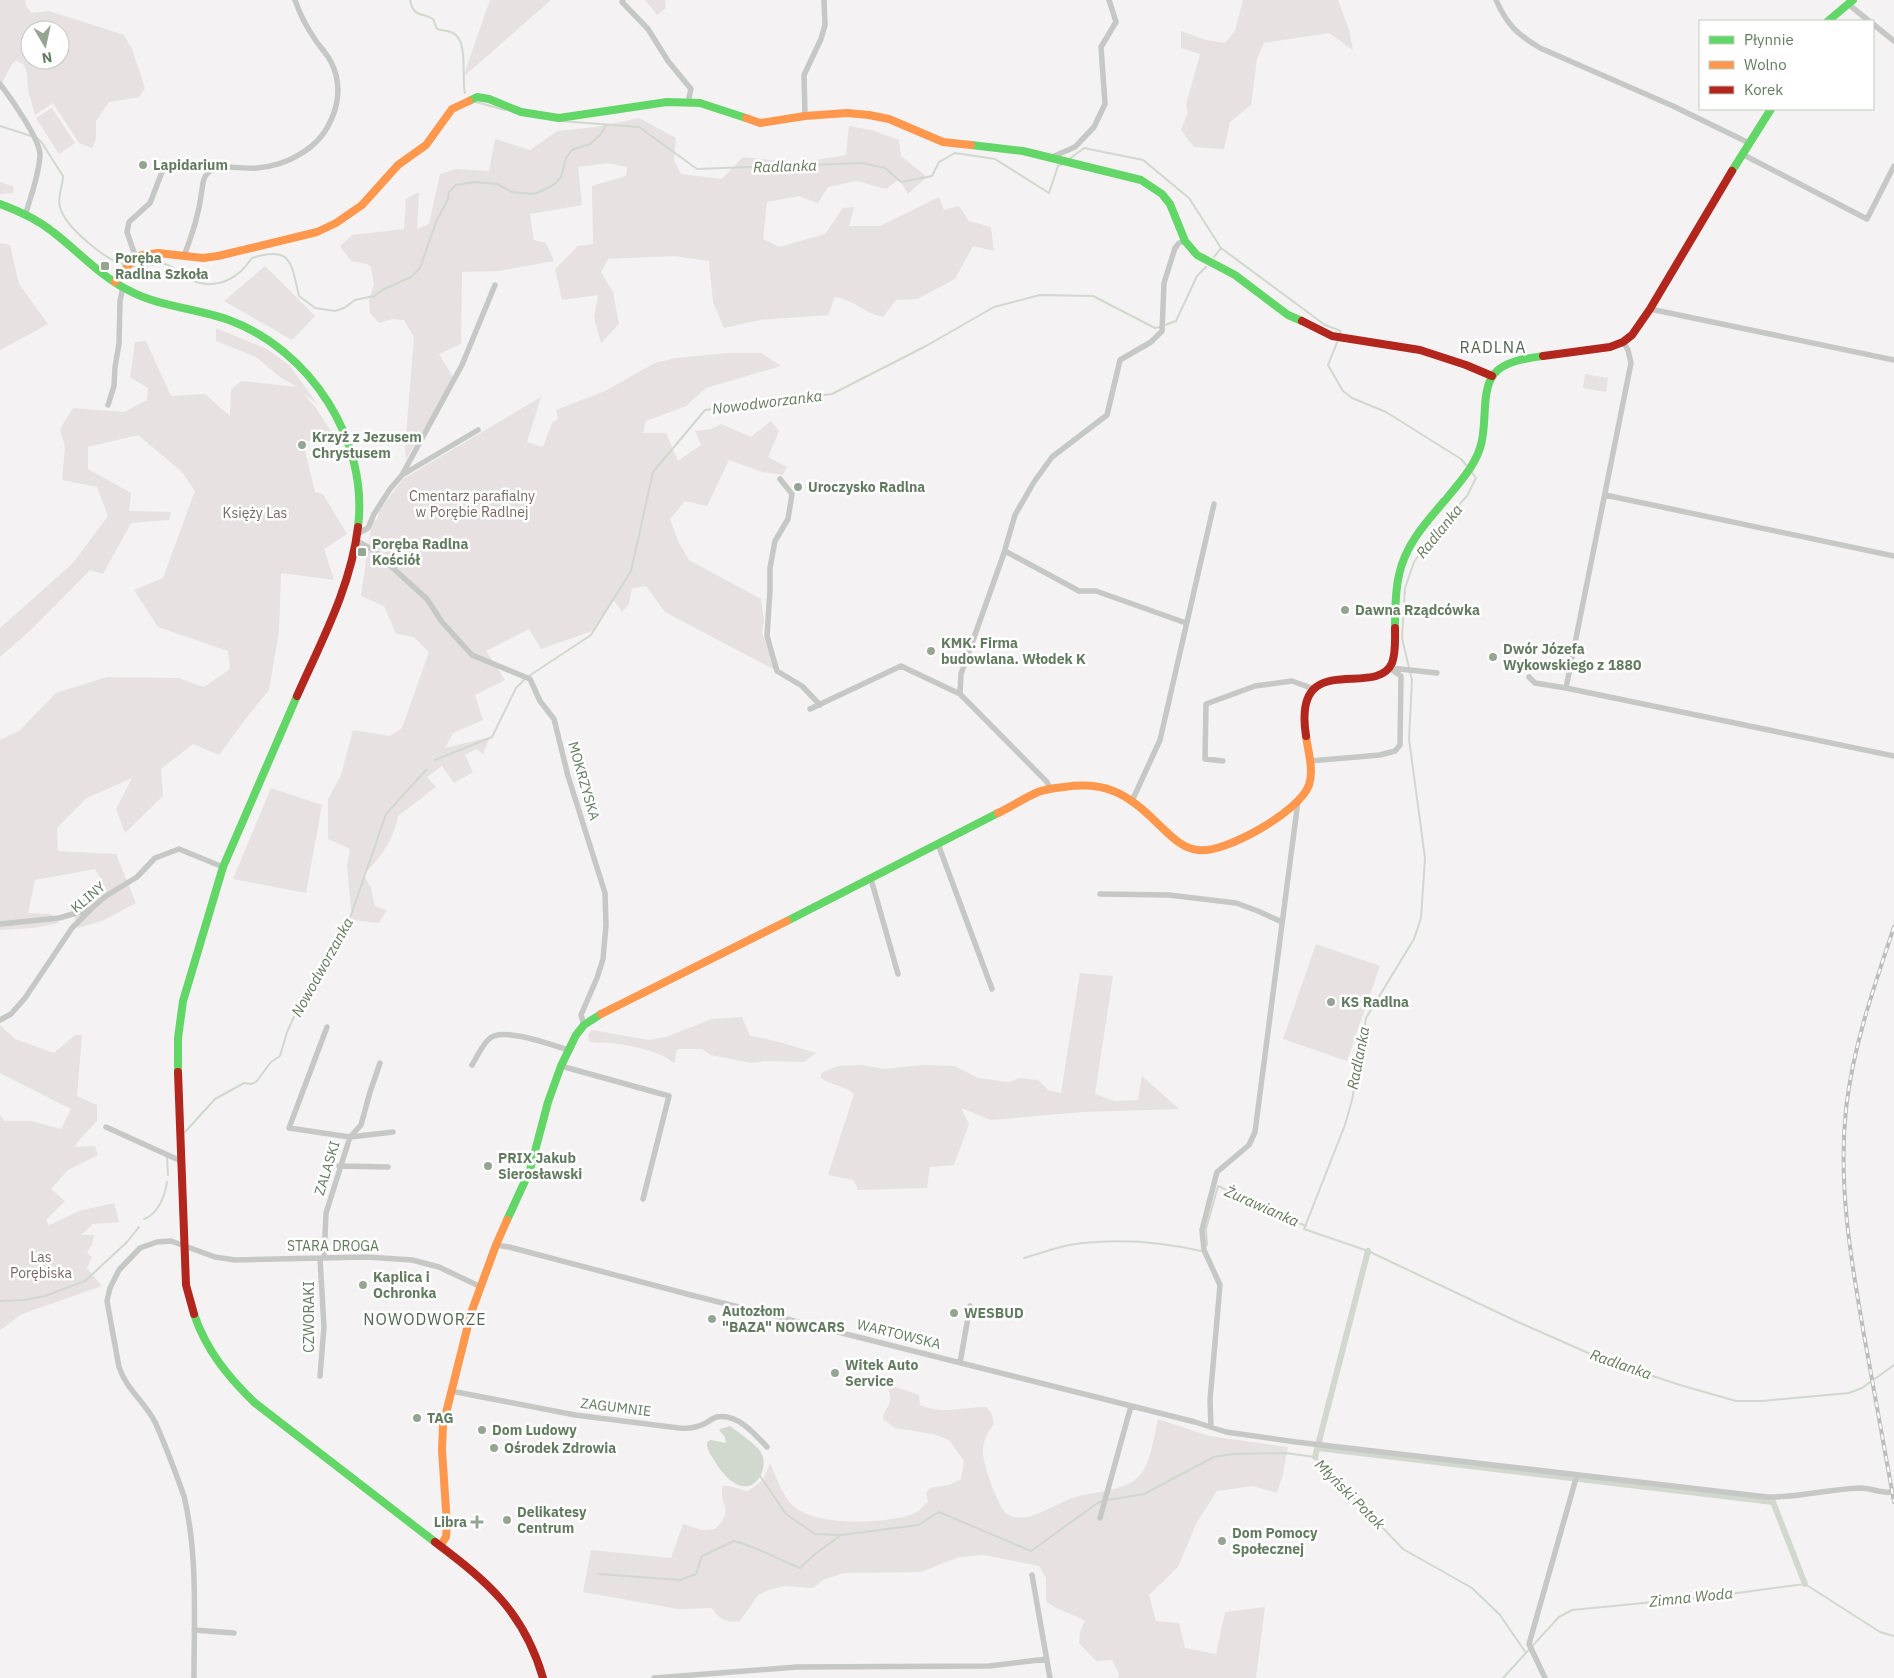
<svg xmlns="http://www.w3.org/2000/svg" width="1894" height="1678" font-family="'IBM Plex Sans',sans-serif">
	<rect width="100%" height="100%" fill="#f4f2f3"/>
	<!-- green -->
	<path fill="#e7e1e1" fill-rule="evenodd" d="M0,0h25l1,6 5,7 18,-2 75,24 8,14 13,39 -6,9 -30,5 -13,19v18l-4,9 -13,-5 -26,-40 -18,12 -7,-25 -1,-17 -3,-8 -8,-5c-8,7 -9,17 -16,25zM30,30h30v30h-30z
		M490,0h61l-88,77z
		M645,0h20l1,8 -9,7z
		M1243,0h95l11,30 4,20 -24,-17 -65,10 -7,16 -6,46 -21,17 -6,27 -30,-2 -13,-17 7,-18 -2,-7 14,-51 -19,-6v-17l25,9 19,3 10,-12z
		M52,108l23,35 -16,11 -23,-36z
		M639,118l37,20 -2,22 7,14 41,5 21,-22 55,6 48,-8 3,-29 22,4 28,10 2,16 26,21 -19,17 -9,-15 -13,10 -29,-8 -29,6 -10,16 -19,-7 -32,6 -4,37 16,8 46,-13 18,-26 11,-1 -5,19h31l59,-29 5,13 15,-4 10,15 22,6 3,24 -21,-5 -18,33 -38,20 -21,1 -13,17c-21,-5 -28,-17 -48,-20l-7,18 -68,5 -36,8 -11,-26 -4,-41 -35,-5 -66,3 -7,13 12,20 6,32 -18,19 -7,-25 4,-23 -36,5 -7,-31 23,-23 15,-2 -1,-58 34,-10 1,-9 -20,-4 -29,4 4,38 -52,9 4,26 12,3 8,18 -55,10 -37,1 -1,72 -22,10 15,25 -48,80 -1,-11 9,-111 -10,-17 -12,-1 -13,4 -9,-10 -1,-13 5,-16 -3,-17 -4,-3 -16,-3 -11,-15 12,-11 52,-6 2,-30 13,-7 -2,37 12,-5 11,-50 16,-5 33,2 6,-32 35,11 27,-19 39,-4z
		M0,182l14,5 -1,6 -13,1z
		M0,243l10,2 9,39 29,40 -48,26z
		M265,266l50,50 -23,24 -68,-39z
		M216,328l51,21 23,17 28,39 -16,-13 14,16 16,25 -29,10 12,49 8,2 24,40 -23,15 10,31 -53,-7 -2,58 -10,59 -22,27 -28,38 -26,-11 -32,25 2,27 -38,37 -9,-24 16,-31 -45,20 -30,30 1,23 58,3 20,49 -34,18 -24,7 -8,-24 36,-16 -11,-19 -60,11 -7,33 23,1 8,9 -25,5 -34,2v-190l19,-9 37,-38 51,-16 71,1 26,9 26,-18 -2,-18 -70,-24 -24,-37 29,-12 32,-87 -13,-19 -44,-37 -50,12v22l43,24 -2,18 42,1 -2,8 -38,3 -28,51 -13,-4 -55,56 -35,31v-29l73,-65 35,-47 -11,-29 -35,-7 3,-33 -5,-18 13,-21 51,4 23,-12 1,-12 -18,-11 5,-35 11,-1 25,55 34,-2 25,22 1,-27 11,-8 55,6 -17,-10 -24,-20 -40,-16z
		M728,353h33l20,13 -75,22 -20,18 -40,15 -3,12h23l12,28 23,-16 -6,-14 16,-2 10,-5 30,13 20,-16 8,10 -11,26 19,10 -4,8 -20,-3 -34,-12 -22,46 -22,-5 -15,18 8,22 11,19 72,39 3,21 -2,13 15,38 -112,-59 -19,-26 -14,2 -3,16 -7,8 -9,-13 -18,31 -54,19 -12,-20 -43,22 19,29 -30,15 8,25 -30,13 -8,15 45,-11 -7,17 -7,-5 -11,6 8,17 -19,11 -12,-17 -15,11 9,10 -38,29c-5,26 -17,40 -34,59l7,13 4,18 12,4 -8,13 -27,-3 -5,-55 3,-16 -22,-10v-40l13,-24 12,-45 37,6 12,-8 27,-76 -15,-15 -18,-3 -12,-28 -23,-10 11,-75 5,-1 2,-9 24,-32 138,-82 -14,45 16,5 9,-24 6,-4 -2,-9 49,-19 50,-28 21,-5z
		M1585,374l23,4 -2,14 -23,-4z
		M271,788l51,17 -16,88 -73,-14z
		M1316,944l64,22 -33,95 -64,-22z
		M1080,973l33,3 -18,118 20,7 23,-1 4,-24 37,33 -96,3 -92,8 -30,-12 8,16 -15,41 -24,2 -3,21 -70,2v-3l-4,-7 -25,-5 26,-81c-9,-8 -23,-9 -33,-16v-5l17,-7 25,-1 21,4 38,-4 33,1 23,12 30,4 12,-4 18,2 10,10 13,3z
		M742,1017l8,19c22,3 44,11 66,17l-12,9 -39,-1 -15,2 -39,-8 -9,-6h-24l-2,4 -1,9 -2,1c-10,-12 -48,-19 -64,-20 -7,-1 -14,1 -20,-2l-1,-6 4,-5 57,10 17,-3 46,-18z
		M0,1025l15,14 39,14 21,-18h7l-5,61 20,9v16l-19,20 -3,6 20,-1 3,9 -30,15 -17,19 14,12 -19,19 2,5 4,-1 27,-13 35,-8 5,19 -26,2 -12,11h13l-2,10 -5,7 5,5 -5,11 15,18 -80,28 -22,16v-216l4,7h28l29,8 10,-20 -71,-36z
		M890,1385l29,10 1,10c24,10 41,2 66,2l6,7 2,10c-6,8 -11,16 -11,27 -1,11 15,57 24,63 18,13 51,-12 68,-17 20,-6 49,-5 64,-21 12,-12 15,-41 19,-57l51,17 79,11 -5,27 -6,19 -24,-7 -36,5 -20,31 -19,45 -29,28 7,26 23,2 6,25 31,6 9,-42 40,-5 -9,71h-138l1,-4 -7,-14 -16,1 -17,-18 1,-11 5,-11c-13,-8 -28,-10 -39,-20v-23l-7,-12 -55,-11 -25,2 -38,15 -77,1 -19,6 -12,9 -29,-2 -15,4 -11,5 -18,26c-14,2 -21,-1 -28,-13l-34,1 -95,-17 8,-42 80,8 12,-34 19,6 13,-1c20,-20 5,-21 7,-43 10,-1 16,4 26,5l15,-11 7,-17c7,15 13,36 27,46 25,17 88,15 116,5 6,-2 10,-8 15,-12l-2,-9 4,-5 19,-3 12,-6 3,-18 -15,-21 -16,-6 -38,-6 -12,-9c1,-14 12,-11 5,-31z"/>
	<!-- water -->
	<path fill="#d1d8cd" d="M730,1426c7,5 25,18 30,25 8,10 2,32 -12,35 -13,3 -27,-14 -32,-23 -5,-8 -9,-12 -9,-21l4,-2 15,3 -1,-6 -6,-7 1,-1z"/>
	<g fill="none" stroke-linecap="round" stroke-linejoin="round">
		<!-- stream -->
		<path stroke="#d1d8cd" stroke-width="2" d="M410,0c4,18 11,12 23,19l4,10c5,2 11,1 16,4 16,8 8,45 12,60
			M476,102l29,8
			M561,121l78,6 58,42 165,-6 23,5 16,14 31,-6 7,-14 16,-9 40,6 54,34 9,-27 4,-2
			M0,126l31,10
			M36,137l6,6 21,33c0,9 -6,21 -3,31 5,20 46,54 66,58
			M1068,160l16,-12 59,12 46,38 32,50 104,77 16,6 -2,4
			M1214,257l7,-9
			M130,266c12,3 23,-4 35,-2 10,2 17,13 27,16 24,11 46,-1 60,-22 40,-13 39,5 47,38l16,12 20,3 9,-3 11,-8 19,-4 8,-6 29,-13 9,-9 16,-46 12,-23 1,-7 7,-7 20,-3 21,2 15,8 19,2 6,-1 18,-9 6,-7 5,-19 6,-8 18,-6 10,-9 6,-10
			M1165,325l11,-4 21,-45 9,-9
			M1338,340l-10,25 15,26 9,7 34,14 75,47 6,7
			M1409,668l-7,-30 3,-50 9,-26 30,-41 23,-25 9,-18 -6,-8
			M1410,672l2,8 -3,59 16,119 -4,60 -7,21 -48,79 -14,82 -7,25 -41,104 64,22 150,71 86,38 76,25 56,16h26l87,-8 13,-5 32,-23
			M529,676l62,-41 40,-64 22,-99 52,-62 127,-16 94,-48 68,-39 46,-12 53,1 62,32 5,-1
			M435,760l57,-23 24,-49 8,-8
			M185,1132l30,-33 29,-16 7,1 5,-2 15,-20 9,-6 7,-24 23,-50 38,-58 38,-110 40,-44
			M167,1158l1,17
			M144,1219c14,-5 21,-23 23,-37
			M1207,1245l-1,-16 12,-43 88,40
			M1024,1258c15,-4 30,-10 45,-13 45,-7 88,-4 132,6
			M0,1301l24,-1 21,-4 40,-15 42,-39 12,-15
			M760,1476l26,38 29,20 26,1
			M1108,1500l36,-6 70,-37 20,-3 52,-1 29,4 88,92 69,39 28,27 26,38
			M599,1574l81,6 16,-6 6,-18 32,-15c23,6 44,18 66,27l15,-14 26,-19 77,-10 21,-13 92,39 68,-49 4,-1
			M1503,1678l56,-61 13,-7 143,-14 90,-12 75,48 14,4"/>
		<!-- canal -->
		<path stroke="#d1d8cd" stroke-width="6" d="M1318,1448l455,54 32,82
			M1315,1457l53,-206"/>
		<!-- street -->
		<path stroke="#c6c8c6" stroke-width="5.5" d="M623,0l-1,2 26,27 20,32 23,28 -3,13
			M1496,0c11,25 21,34 44,48l133,58 76,37
			M1848,4l21,17
			M1873,24l21,17
			M0,84c10,13 40,55 40,71 -1,20 -9,40 -14,58
			M805,116l-1,-41 17,-36 4,-14 -1,-25
			M1742,154l125,65 27,-53
			M1052,157l23,-10 19,-20 11,-23 -4,-57 15,-25 -7,-22
			M184,256c9,-24 15,-42 18,-66 1,-7 1,-13 7,-18 11,-10 34,-2 48,-4 14,-1 31,-6 43,-14 31,-17 48,-59 31,-92 -4,-8 -10,-14 -15,-21 -9,-13 -16,-26 -21,-41
			M136,258l-9,-26 2,-10 21,-19 12,-31
			M1650,309l244,51
			M108,405l6,-19 1,-19 4,-23 1,-43 3,-14
			M402,475l60,-110 33,-80
			M780,479l12,15 -4,25 -13,22 -5,27v22l-3,46 10,35 25,15 18,19
			M1605,495l289,61
			M357,534l11,-6 6,-14 16,-25 12,-14 76,-45
			M356,540l17,10 54,49 15,23 30,33 58,24 10,22 14,18 14,57 37,117 1,32 -3,34 -6,19 -16,37 3,10
			M1005,551l74,40h17l90,32
			M1391,668l46,5
			M1529,677l6,6 31,5 328,68
			M1566,688l65,-325 -3,-13 -5,-8
			M960,694l1,-20 42,-118 12,-41 19,-33 18,-25 55,-42 13,-55 31,-18 11,-11 2,-48 11,-35 4,-5 6,-2
			M810,709l91,-43 59,28 87,88 3,6
			M1223,761l-18,-2 1,-55 49,-18 37,-5 22,8
			M1310,761l70,-6 15,-4 5,-6 1,-69 -12,-8
			M1132,801l28,-61 54,-236
			M938,844l54,145
			M871,879l27,95
			M1100,894l69,1 67,8 22,8 24,11
			M0,924l59,-6 31,-9
			M0,1020l11,-6 14,-16 47,-70 20,-20 14,-12 31,-19 18,-19 24,-9 44,18
			M327,1027l-38,101 61,9 43,-5
			M472,1065c5,-8 10,-20 17,-26 13,-13 63,6 79,11
			M561,1066l108,30 -26,103
			M106,1127l75,34
			M339,1166l49,1
			M496,1245l13,2 182,48 504,127 31,10 70,10 471,55c31,1 61,-8 93,-9 12,0 22,6 34,4
			M320,1258l4,69 -4,49
			M324,1258l2,-45 24,-76 11,-12 9,-33 10,-29
			M960,1363l10,-57
			M451,1391l124,24 104,13c10,1 17,0 27,-5 3,-2 7,-5 11,-6 20,-4 38,17 50,30
			M1211,1427l-1,-27 10,-115 -16,-35 -2,-20 15,-58 32,-27 6,-13 43,-331
			M1100,1518l31,-112
			M1032,1575l18,103
			M194,1630l40,3
			M194,1678c0,-60 4,-123 -10,-182 -9,-25 -18,-50 -29,-74 -10,-20 -29,-33 -36,-55l-12,-66 3,-13 9,-18 21,-22 17,-6 14,-1 44,16 20,3 132,-3 45,3 27,7 42,20
			M654,1678l143,-11 192,-1 58,-7
			M1545,1678l-16,-34 48,-169"/>
		<!-- fast -->
		<path stroke="#63d668" stroke-width="8" d="M1828,21l25,-21
			M469,101l8,-4 12,2 32,13 38,6 108,-16 33,1 46,15
			M971,145l52,6 118,29 21,14 8,10 15,37 12,14 38,20 53,40 14,6
			M1732,171l39,-62
			M0,204c19,7 37,15 53,28 25,19 47,44 75,58 31,17 68,18 101,30 81,30 140,120 129,207
			M1395,628c0,-18 0,-36 4,-53 6,-30 28,-54 48,-77 12,-15 27,-31 33,-50 8,-22 0,-56 14,-74 10,-13 34,-16 49,-18
			M787,921l211,-108
			M178,1072v-34l5,-37 40,-134 74,-171
			M507,1220l23,-50 18,-68 13,-36 15,-31 8,-10 17,-11
			M194,1314c12,36 34,63 61,89l180,139"/>
		<!-- slow -->
		<path stroke="#ff974d" stroke-width="8" d="M746,118l14,5 45,-7 42,-3 22,2 20,4 54,23 28,3
			M115,282l17,-21 10,-6 16,-2 45,5 15,-2 99,-24 19,-9 26,-18 36,-40 28,-20 26,-36 17,-8
			M998,813c13,-6 26,-15 40,-21 8,-3 17,-4 26,-5 40,-6 63,6 91,34 13,12 25,27 43,29 27,4 102,-39 111,-65 5,-15 -1,-34 -3,-49
			M601,1014l186,-93
			M440,1546l6,-9 1,-12 -5,-75 1,-25 28,-112 25,-68 11,-25"/>
		<!-- jam -->
		<path stroke="#b3261e" stroke-width="8" d="M1302,321l30,15 88,14 46,15 26,11
			M1543,356l67,-9 13,-5 9,-7 18,-26 82,-138
			M297,696c24,-54 54,-109 61,-169
			M1306,736c-14,-90 70,-36 86,-73 4,-10 3,-25 3,-35
			M178,1072l8,213 8,29
			M435,1542c53,40 89,70 108,136"/>
		<defs>
			<path id="rail" d="M1894,927c-20,60 -41,119 -48,182 -8,77 5,151 18,226 10,55 20,111 30,167"/>
		</defs>
		<!-- rail casing -->
		<use href="#rail" stroke="#bcbebc" stroke-width="4"/>
		<!-- rail -->
		<use href="#rail" stroke="#fff" stroke-width="2" stroke-dasharray="5.5" stroke-linecap="butt"/>
	</g>
	<!-- markers -->
	<g fill="#96a593" stroke="#fff" stroke-width="2">
		<circle cx="143" cy="165" r="5"/>
		<rect x="100" y="261" width="10" height="10" rx="2.5"/>
		<circle cx="302" cy="445" r="5"/>
		<circle cx="798" cy="487" r="5"/>
		<rect x="357" y="547" width="10" height="10" rx="2.5"/>
		<circle cx="1345" cy="610" r="5"/>
		<circle cx="931" cy="651" r="5"/>
		<circle cx="1493" cy="657" r="5"/>
		<circle cx="1331" cy="1002" r="5"/>
		<circle cx="488" cy="1166" r="5"/>
		<circle cx="363" cy="1285" r="5"/>
		<circle cx="954" cy="1313" r="5"/>
		<circle cx="712" cy="1319" r="5"/>
		<circle cx="835" cy="1373" r="5"/>
		<circle cx="417" cy="1418" r="5"/>
		<circle cx="482" cy="1430" r="5"/>
		<circle cx="494" cy="1448" r="5"/>
		<circle cx="507" cy="1520" r="5"/>
		<path d="M474.5 1514.5h5v5h5v5h-5v5h-5v-5h-5v-5h5z"/>
		<circle cx="1222" cy="1541" r="5"/>
	</g>
	<g text-anchor="middle" dominant-baseline="central" stroke-width="5" stroke-linejoin="round" paint-order="stroke">
		<!-- poi labels -->
		<g font-size="14" font-weight="bold" fill="#637c60" stroke="#fff" text-anchor="start">
			<text x="153" y="165">Lapidarium</text>
			<text x="115" y="258">Poręba<tspan x="115" dy="16">Radlna Szkoła</tspan></text>
			<text x="312" y="437">Krzyż z Jezusem<tspan x="312" dy="16">Chrystusem</tspan></text>
			<text x="808" y="487">Uroczysko Radlna</text>
			<text x="372" y="544">Poręba Radlna<tspan x="372" dy="16">Kościół</tspan></text>
			<text x="1355" y="610">Dawna Rządcówka</text>
			<text x="941" y="643">KMK. Firma<tspan x="941" dy="16">budowlana. Włodek K</tspan></text>
			<text x="1503" y="649">Dwór Józefa<tspan x="1503" dy="16">Wykowskiego z 1880</tspan></text>
			<text x="1341" y="1002">KS Radlna</text>
			<text x="498" y="1158">PRIX Jakub<tspan x="498" dy="16">Sierosławski</tspan></text>
			<text x="373" y="1277">Kaplica i<tspan x="373" dy="16">Ochronka</tspan></text>
			<text x="722" y="1311">Autozłom<tspan x="722" dy="16">"BAZA" NOWCARS</tspan></text>
			<text x="964" y="1313">WESBUD</text>
			<text x="845" y="1365">Witek Auto<tspan x="845" dy="16">Service</tspan></text>
			<text x="427" y="1418">TAG</text>
			<text x="492" y="1430">Dom Ludowy</text>
			<text x="504" y="1448">Ośrodek Zdrowia</text>
			<text x="517" y="1512">Delikatesy<tspan x="517" dy="16">Centrum</tspan></text>
			<text x="467" y="1522" text-anchor="end">Libra</text>
			<text x="1232" y="1533">Dom Pomocy<tspan x="1232" dy="16">Społecznej</tspan></text>
		</g>
		<!-- park labels -->
		<g font-size="14" fill="#7a6862" stroke="#fff">
			<text x="472" y="496">Cmentarz parafialny<tspan x="472" dy="16">w Porębie Radlnej</tspan></text>
			<text x="255" y="513">Księży Las</text>
			<text x="41" y="1257">Las<tspan x="41" dy="16">Porębiska</tspan></text>
		</g>
		<!-- street labels -->
		<g font-size="14" fill="#637c60" stroke="#fff">
			<text transform="translate(584 781) rotate(74)">MOKRZYSKA</text>
			<text transform="translate(88 897) rotate(-40)">KLINY</text>
			<text transform="translate(327 1168) rotate(-73)">ZALASKI</text>
			<text x="333" y="1246">STARA DROGA</text>
			<text transform="translate(309 1317) rotate(-90)">CZWORAKI</text>
			<text transform="translate(899 1334) rotate(14)">WARTOWSKA</text>
			<text transform="translate(616 1407) rotate(7)">ZAGUMNIE</text>
		</g>
		<!-- water labels -->
		<g font-size="15" font-style="italic" fill="#63785a" stroke="#fff">
			<text transform="translate(785 166) rotate(-2)">Radlanka</text>
			<text transform="translate(767 402) rotate(-7)">Nowodworzanka</text>
			<text transform="translate(1439 531) rotate(-51)">Radlanka</text>
			<text transform="translate(322 967) rotate(-61)">Nowodworzanka</text>
			<text transform="translate(1358 1058) rotate(-79)">Radlanka</text>
			<text transform="translate(1262 1206) rotate(24)">Żurawianka</text>
			<text transform="translate(1621 1364) rotate(19)">Radlanka</text>
			<text transform="translate(1350 1494) rotate(45)">Młyński Potok</text>
			<text transform="translate(1691 1597) rotate(-6)">Zimna Woda</text>
		</g>
		<!-- quarter labels -->
		<g font-size="16" letter-spacing="1" fill="#546752" stroke="#fff">
			<text x="1493" y="347">RADLNA</text>
			<text x="425" y="1319">NOWODWORZE</text>
		</g>
	</g>
	<!-- legend -->
	<rect x="1699" y="20" width="175" height="90" fill="#ffffff" stroke="#c1cbbf"/>
	<rect x="1709" y="36" width="25" height="8" fill="#63d668" stroke="#c1cbbf"/>
	<text x="1744" y="45" font-size="15" fill="#637c60">Płynnie</text>
	<rect x="1709" y="61" width="25" height="8" fill="#ff974d" stroke="#c1cbbf"/>
	<text x="1744" y="70" font-size="15" fill="#637c60">Wolno</text>
	<rect x="1709" y="86" width="25" height="8" fill="#b3261e" stroke="#c1cbbf"/>
	<text x="1744" y="95" font-size="15" fill="#637c60">Korek</text>
	<!-- north arrow -->
	<g transform="translate(45 45) rotate(171)"><circle r="24" fill="#ffffff" stroke="#c1cbbf"/>
	<path d="M0-4L9 19L0 12L-9 19Z" fill="#96a593"/>
	<text y="-8" font-size="14" font-weight="bold" text-anchor="middle" fill="#637c60">N</text>
	</g>
</svg>
